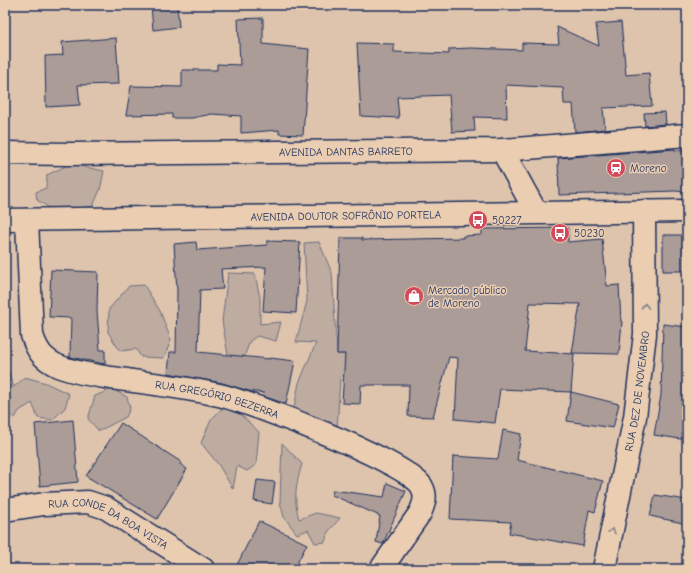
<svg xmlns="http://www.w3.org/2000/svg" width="692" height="574" font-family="'Comic Neue',sans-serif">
	<rect width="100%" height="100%" fill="#dec4ad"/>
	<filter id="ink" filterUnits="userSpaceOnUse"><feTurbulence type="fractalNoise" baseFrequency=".025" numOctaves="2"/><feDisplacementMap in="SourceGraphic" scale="8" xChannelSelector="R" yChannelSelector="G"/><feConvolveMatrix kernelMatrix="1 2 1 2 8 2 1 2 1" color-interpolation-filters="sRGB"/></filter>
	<g filter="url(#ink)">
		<!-- green -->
		<path fill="#beaca0" stroke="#6c6e7f" d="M70,164l34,7 -4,19 -7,16 -37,6 -19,-12 -1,-8 10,-4 1,-13z
			M319,242l13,31 5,81h9v16l-6,8 -3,53 -43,-23 5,-25 17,-40 -20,-1 11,-41 -3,-58z
			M228,273l27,1 5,24v26l21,-2 -5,19 -19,-5 -7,5 -6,16 -16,-2 -6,-34z
			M144,285l16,26 11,29 -7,18 -23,-1 -5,-8 -16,2 -12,-19 1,-23 20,-23z
			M7,368l7,19 11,-10 21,6 23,11 -4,14 -13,12 -14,-2 -6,-15 -13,8 -4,7 -10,-5v-41z
			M112,389l15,8 3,11 -4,9 -27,14 -11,-12 7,-23z
			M223,407l17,7 19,18 -3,33 -9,6 -10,-5 -4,23 -15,-25 -17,-21 10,-23z
			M282,443l20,21c-6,20 -9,35 -3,55l17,-6 24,5 -12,14 -3,10 -10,1 -7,-13 -11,4 -13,-17 -4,-15z"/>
		<!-- building -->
		<path fill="#ab9c98" stroke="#1b2f5e" d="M151,5h26l2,22 -26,3z
			M263,18v26l46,5 -6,86 -24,-1v-4l-38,3v-17l-29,-2 -20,4h-20v-4l-46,1 5,-29 51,1v-17h35v-6l23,1 -2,-46z
			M621,22l5,53 23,-2 3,33 -49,2 2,21 -30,3 -2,-28h-9l-1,-16 -57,-3 1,33 -33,-1 1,14 -23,1 -3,-37 -52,2 2,21 -38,-2 -4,-73 37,1v8l55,2v-5l22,-1 51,2v-7l37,1 -2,-17 42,19 -3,-22z
			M116,38l3,46 -41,1 2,20 -34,2 -1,-51 18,-1 -1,-13z
			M665,112l1,12 -21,2 -1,-13z
			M675,149v2l12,-1v42l-12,-1 -116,4 -1,-37z
			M568,228v14l34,-3 5,47 12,-1 2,37h1l-3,32 -47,-1 8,-49 -50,-1 -5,48 49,3 -3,38 -71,-3 -5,34 -40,-4 3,-61 -9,-1 -16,60 -25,-1 1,-31h-48l-1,19 -18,-1 3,-49h-8l3,-116h22v2l101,-2v-2l19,-1v-6z
			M663,235h24v36h-24z
			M267,241l33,1 -4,71 -33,-2 3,-44 -45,2 2,20 -23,1 -2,62 72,7v-1l25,3 -9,43 -23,-8 1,-3 -15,-2 -27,-8 -54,-10 2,-21h6l1,-61 -3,-47 22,-2 1,8 70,-5z
			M51,270l47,2 -1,39 3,39h5v14l-35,-7 1,-39 -22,-1z
			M663,324l24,3v113l-33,-5 7,-40z
			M571,392l48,12 -6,24 -46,-7z
			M73,420l5,62 -38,4 -5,-62z
			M121,423l60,39 -1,2 7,5 -30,50 -71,-43z
			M503,430l18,4 -4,26 86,21 -8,31 -6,-2 -6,36 -74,-13 2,-11 -61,-3 3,-63 45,3z
			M257,480l18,2 -3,22 -18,-3z
			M387,483l19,8 -23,53 -7,-2 4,-26 -48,-21 1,-5 51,7z
			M655,495l32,5v24l-37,-8z
			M259,521l48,23 -13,25h-59z"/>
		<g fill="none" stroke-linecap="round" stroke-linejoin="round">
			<defs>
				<g id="minor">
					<path d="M502,150l34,62"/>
					<path id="s1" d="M5,153l63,1 434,-4 185,-15"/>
					<path id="s2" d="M27,220l5,115c5,16 11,24 26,31 17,7 35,9 53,12 36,5 73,9 108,17 31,7 192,68 203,92 5,9 2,17 -2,26l-39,56"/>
					<path id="s3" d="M5,510l39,-6 44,-2 18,6 97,61"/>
				</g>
				<g id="major">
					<path id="s4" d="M5,220l682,-9"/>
					<path id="s5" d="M604,569l31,-152 10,-83 -1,-123"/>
				</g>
			</defs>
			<!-- minor casing -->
			<use href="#minor" stroke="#1b2f5e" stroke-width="25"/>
			<!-- major casing -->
			<use href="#major" stroke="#1b2f5e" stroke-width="25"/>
			<!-- minor -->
			<use href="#minor" stroke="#ebceb2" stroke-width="22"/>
			<!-- major -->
			<use href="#major" stroke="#ebceb2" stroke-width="22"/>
		</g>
		<!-- one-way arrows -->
		<defs><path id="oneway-chevron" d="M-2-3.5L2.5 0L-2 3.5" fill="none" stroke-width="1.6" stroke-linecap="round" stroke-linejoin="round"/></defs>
		<g stroke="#837e88">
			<use href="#oneway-chevron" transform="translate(645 306) rotate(-90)"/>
			<use href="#oneway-chevron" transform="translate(612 531) rotate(-78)"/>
		</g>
	</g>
	<!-- icons -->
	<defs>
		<symbol id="station-disc" viewBox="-11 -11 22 22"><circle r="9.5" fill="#d1495b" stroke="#ebceb2"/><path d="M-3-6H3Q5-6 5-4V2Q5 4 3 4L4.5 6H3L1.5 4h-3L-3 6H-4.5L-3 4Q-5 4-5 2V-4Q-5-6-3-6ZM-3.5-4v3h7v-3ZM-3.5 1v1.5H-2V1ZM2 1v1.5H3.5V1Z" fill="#fff"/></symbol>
		<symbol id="bus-disc" viewBox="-11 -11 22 22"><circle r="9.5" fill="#d1495b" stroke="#ebceb2"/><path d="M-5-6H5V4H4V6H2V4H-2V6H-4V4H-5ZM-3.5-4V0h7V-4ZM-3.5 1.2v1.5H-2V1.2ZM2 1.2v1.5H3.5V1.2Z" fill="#fff"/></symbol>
		<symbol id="shop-disc" viewBox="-11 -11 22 22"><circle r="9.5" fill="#d1495b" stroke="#ebceb2"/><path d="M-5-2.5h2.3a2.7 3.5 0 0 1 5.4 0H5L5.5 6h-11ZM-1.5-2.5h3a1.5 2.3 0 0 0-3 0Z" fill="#fff"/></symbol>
	</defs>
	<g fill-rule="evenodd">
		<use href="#station-disc" x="605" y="157" width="22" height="22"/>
		<use href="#bus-disc" x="467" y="209" width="22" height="22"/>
		<use href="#bus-disc" x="549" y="222" width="22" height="22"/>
		<use href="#shop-disc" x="403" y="285" width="22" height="22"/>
	</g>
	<g text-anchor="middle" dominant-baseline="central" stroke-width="3" stroke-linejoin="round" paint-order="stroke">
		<!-- street labels -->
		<g font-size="11" fill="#1b2f5e" stroke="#ebceb2">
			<text stroke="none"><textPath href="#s1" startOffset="341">AVENIDA DANTAS BARRETO</textPath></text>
			<text stroke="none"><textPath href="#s4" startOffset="341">AVENIDA DOUTOR SOFRÔNIO PORTELA</textPath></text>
			<text stroke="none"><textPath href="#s5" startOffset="181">RUA DEZ DE NOVEMBRO</textPath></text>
			<text stroke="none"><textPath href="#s2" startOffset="320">RUA GREGÓRIO BEZERRA</textPath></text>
			<text stroke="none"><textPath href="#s3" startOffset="109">RUA CONDE DA BOA VISTA</textPath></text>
		</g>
		<!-- poi labels -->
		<g font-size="11" fill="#1b2f5e" stroke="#ebceb2" text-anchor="start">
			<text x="630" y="168">Moreno</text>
			<text x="492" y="220">50227</text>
			<text x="574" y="233">50230</text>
			<text x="428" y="290">Mercado público<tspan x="428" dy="13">de Moreno</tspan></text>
		</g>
	</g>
	<!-- margin -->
	<rect width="692" height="574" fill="none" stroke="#ebceb2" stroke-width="20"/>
	<rect x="10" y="10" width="672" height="554" fill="none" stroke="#1b2f5e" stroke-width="1.5" filter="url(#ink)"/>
</svg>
